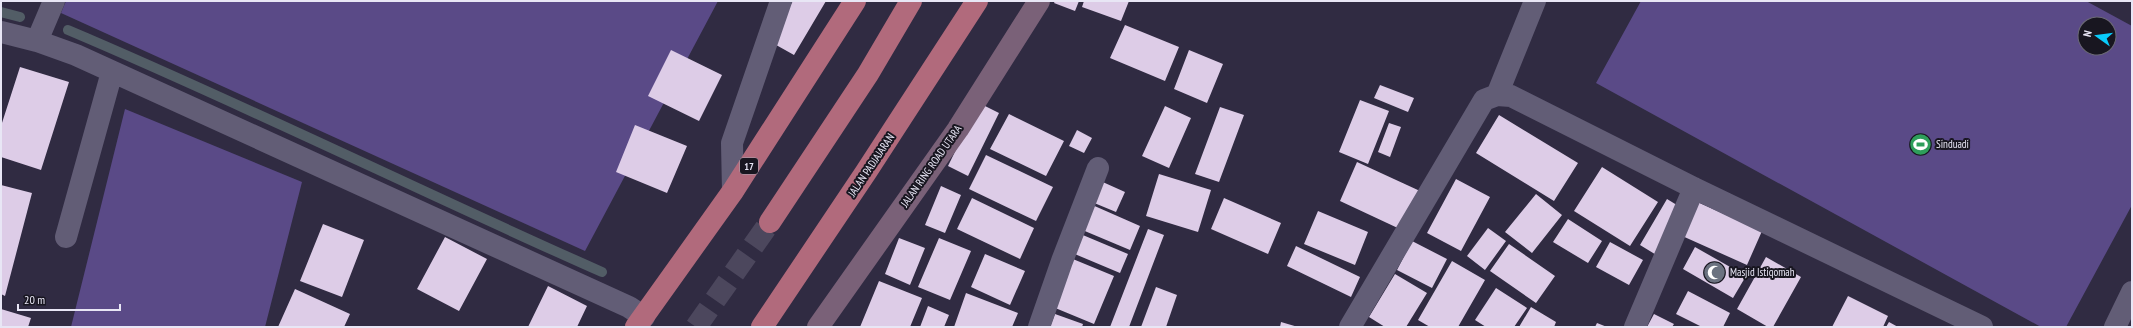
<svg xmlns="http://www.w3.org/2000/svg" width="2133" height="328" font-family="'PT Sans Narrow',sans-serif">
	<rect width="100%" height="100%" fill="#302b42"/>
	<!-- green -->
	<path fill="#5a4a87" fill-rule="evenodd" d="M66,1h652l-133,250 -524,-238z
		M1641,1h445l46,25v179l-66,122h-25l-445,-244zM2085,24h24v24h-24z
		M125,109l177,73 -37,145h-194z"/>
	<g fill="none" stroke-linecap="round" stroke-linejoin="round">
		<!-- stream -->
		<path stroke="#525d66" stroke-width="10" d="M1,12l19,5
			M68,30c180,76 355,163 534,242"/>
	</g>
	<!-- building -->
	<path fill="#ddcce7" d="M793,1h33l-32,54 -25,-14z
		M1055,1h24l-4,10 -21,-8z
		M1084,1h45l-8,20 -39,-14z
		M1125,25l54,22 -14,34 -55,-23z
		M671,50l51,25 -23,46 -51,-25z
		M1189,50l34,14 -16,39 -33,-14z
		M20,67l49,15 -28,88 -40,-13v-31z
		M1380,85l34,13 -6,14 -34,-14z
		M1360,100l29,11 -21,53 -29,-12z
		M979,103l20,10 -31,63 -20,-10z
		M1165,106l26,12 -22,50 -27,-12z
		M1220,107l24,8 -25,67 -24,-8z
		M1009,114l55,27 -18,35 -56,-27z
		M1499,115l79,48 -24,38 -78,-48z
		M1389,123l12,4 -11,30 -12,-5z
		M635,125l52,21 -20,47 -51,-21z
		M1077,130l15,8 -8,15 -15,-7z
		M986,155l67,32 -17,34 -67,-32z
		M1357,162l63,29 -18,39 -62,-29z
		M1602,167l56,35 -28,44 -56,-35z
		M1159,174l52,16 -13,42 -52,-16z
		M1096,179l29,13 -9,20 -29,-12z
		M1456,179l34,18 -29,54 -34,-18z
		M1,185l31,8 -27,103 -4,-2z
		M941,186l20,9 -16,38 -20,-8z
		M1536,194l26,21 -30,38 -27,-21z
		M972,198l62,30 -14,31 -63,-30z
		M1224,198l57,25 -13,31 -57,-25z
		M1667,199l18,11 -27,46 -18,-11z
		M1695,201l67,30 -15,34 -67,-30z
		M1090,204l50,22 -10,24 -50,-21z
		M1318,211l50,21 -13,33 -51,-21z
		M1568,219l34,22 -14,22 -35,-21z
		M323,224l41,16 -22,57 -42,-16z
		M1488,228l18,13 -21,29 -18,-14z
		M1148,229l16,6 -35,92h-19z
		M1078,233l50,21 -8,19 -50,-21z
		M445,237l42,22 -28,52 -42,-22z
		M899,238l26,10 -15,37 -25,-11z
		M939,238l32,13 -21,49 -32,-13z
		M1412,241l35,18 -15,29 -35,-18z
		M1610,242l33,18 -14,25 -33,-18z
		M1509,244l46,32 -19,27 -46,-32z
		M1296,246l64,31 -9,20 -64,-31z
		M1695,247l51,29 -13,22 -50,-29z
		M985,254l40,17 -15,34 -39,-18z
		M1068,257l46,19 -20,48 -46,-19z
		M1766,257l35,20 -28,50h-5l-31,-18z
		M1452,261l33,19 -27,47h-28l-12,-7z
		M1395,274l32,19 -21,34h-21l-16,-10z
		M879,281l43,17 -12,29h-50z
		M548,286l39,20 -10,21h-49z
		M1156,287l21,8 -11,32h-25z
		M1496,288l31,20 -13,19h-28l-11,-7z
		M295,289l55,25 -6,13h-66z
		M1688,291l42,22 -7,14h-21l-26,-13z
		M966,293l52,20 -6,14h-58z
		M1848,296l40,20 -5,11h-51z
		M928,306l21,9 -5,12h-24z
		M1531,307l25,15 -2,5h-35z
		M1,309l30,9 -3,9h-27z
		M1055,314l28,10 -1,3h-32z
		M1654,314l20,10 -2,3h-25z
		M1281,322l17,5h-18z
		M1889,322l9,5h-12z
		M1597,323l10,4h-12z"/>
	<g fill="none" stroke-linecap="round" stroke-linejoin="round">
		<!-- highway-tunnel -->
		<path stroke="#4c475d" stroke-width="22" stroke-dasharray="22 11" stroke-linecap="butt" d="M696,327l74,-105"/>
		<!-- street -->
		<path stroke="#625d76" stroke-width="22" d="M1,32l36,9 39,14 553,252 15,10
			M37,41l17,-40
			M1497,95l38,-94
			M733,191l-1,-48 49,-142
			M66,237l46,-165
			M1039,327l23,-66 36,-93
			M1350,327l134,-227 13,-5 14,1 183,92 288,139
			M1635,327l59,-139
			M2115,327l17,-35"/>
		<!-- secondary -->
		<path stroke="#7a6178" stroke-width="22" d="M818,327l140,-198 81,-128"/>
		<!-- highway -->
		<path stroke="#b16a7c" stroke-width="22" d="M770,222l98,-148 43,-73
			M636,327l97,-136 122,-190
			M762,327l104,-155 111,-171"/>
	</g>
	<!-- icons -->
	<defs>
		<symbol id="stadium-disc" viewBox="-11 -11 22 22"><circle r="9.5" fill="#2e9e5b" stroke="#181620"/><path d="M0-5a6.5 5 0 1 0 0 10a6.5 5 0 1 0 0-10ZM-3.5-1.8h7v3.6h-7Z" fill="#fff"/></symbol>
		<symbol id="mosque-disc" viewBox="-11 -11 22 22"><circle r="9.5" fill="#6b7280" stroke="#181620"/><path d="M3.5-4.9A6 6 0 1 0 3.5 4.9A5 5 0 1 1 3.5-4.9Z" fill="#fff"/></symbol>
	</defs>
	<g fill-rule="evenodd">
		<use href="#stadium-disc" x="1908" y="132" width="25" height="25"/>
		<use href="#mosque-disc" x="1702" y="260" width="25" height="25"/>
	</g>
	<g text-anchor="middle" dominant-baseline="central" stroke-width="4" stroke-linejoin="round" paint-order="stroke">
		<!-- shield labels -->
		<rect fill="#181620" stroke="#aaa8b5" stroke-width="1" x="740" y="158" width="18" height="16" rx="3"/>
		<g font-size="10" font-weight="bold" fill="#e8e6f5">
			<text x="749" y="166">17</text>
		</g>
		<!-- poi labels -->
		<g font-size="11" fill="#e8e6f5" stroke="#181620" text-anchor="start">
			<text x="1936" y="144">Sinduadi</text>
			<text x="1730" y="272">Masjid Istiqomah</text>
		</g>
		<!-- street labels -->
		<g font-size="11" fill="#e8e6f5" stroke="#181620">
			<text transform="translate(871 165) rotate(-56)">JALAN PADJAJARAN</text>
			<text transform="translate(931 166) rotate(-55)">JALAN RING ROAD UTARA</text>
		</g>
	</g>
	<!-- border -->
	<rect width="2133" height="328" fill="none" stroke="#e8e6f5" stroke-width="4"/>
	<!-- north arrow -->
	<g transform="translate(2097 36) rotate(284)"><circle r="19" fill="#181620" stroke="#6b6975"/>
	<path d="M0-3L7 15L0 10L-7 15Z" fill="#09cbfa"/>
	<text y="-6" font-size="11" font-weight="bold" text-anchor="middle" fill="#e8e6f5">N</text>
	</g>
	<!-- scale -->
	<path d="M18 304v6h102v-6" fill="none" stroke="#e8e6f5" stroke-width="2"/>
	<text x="24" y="304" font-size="12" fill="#e8e6f5" stroke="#181620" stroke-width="3" paint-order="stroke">20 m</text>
</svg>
